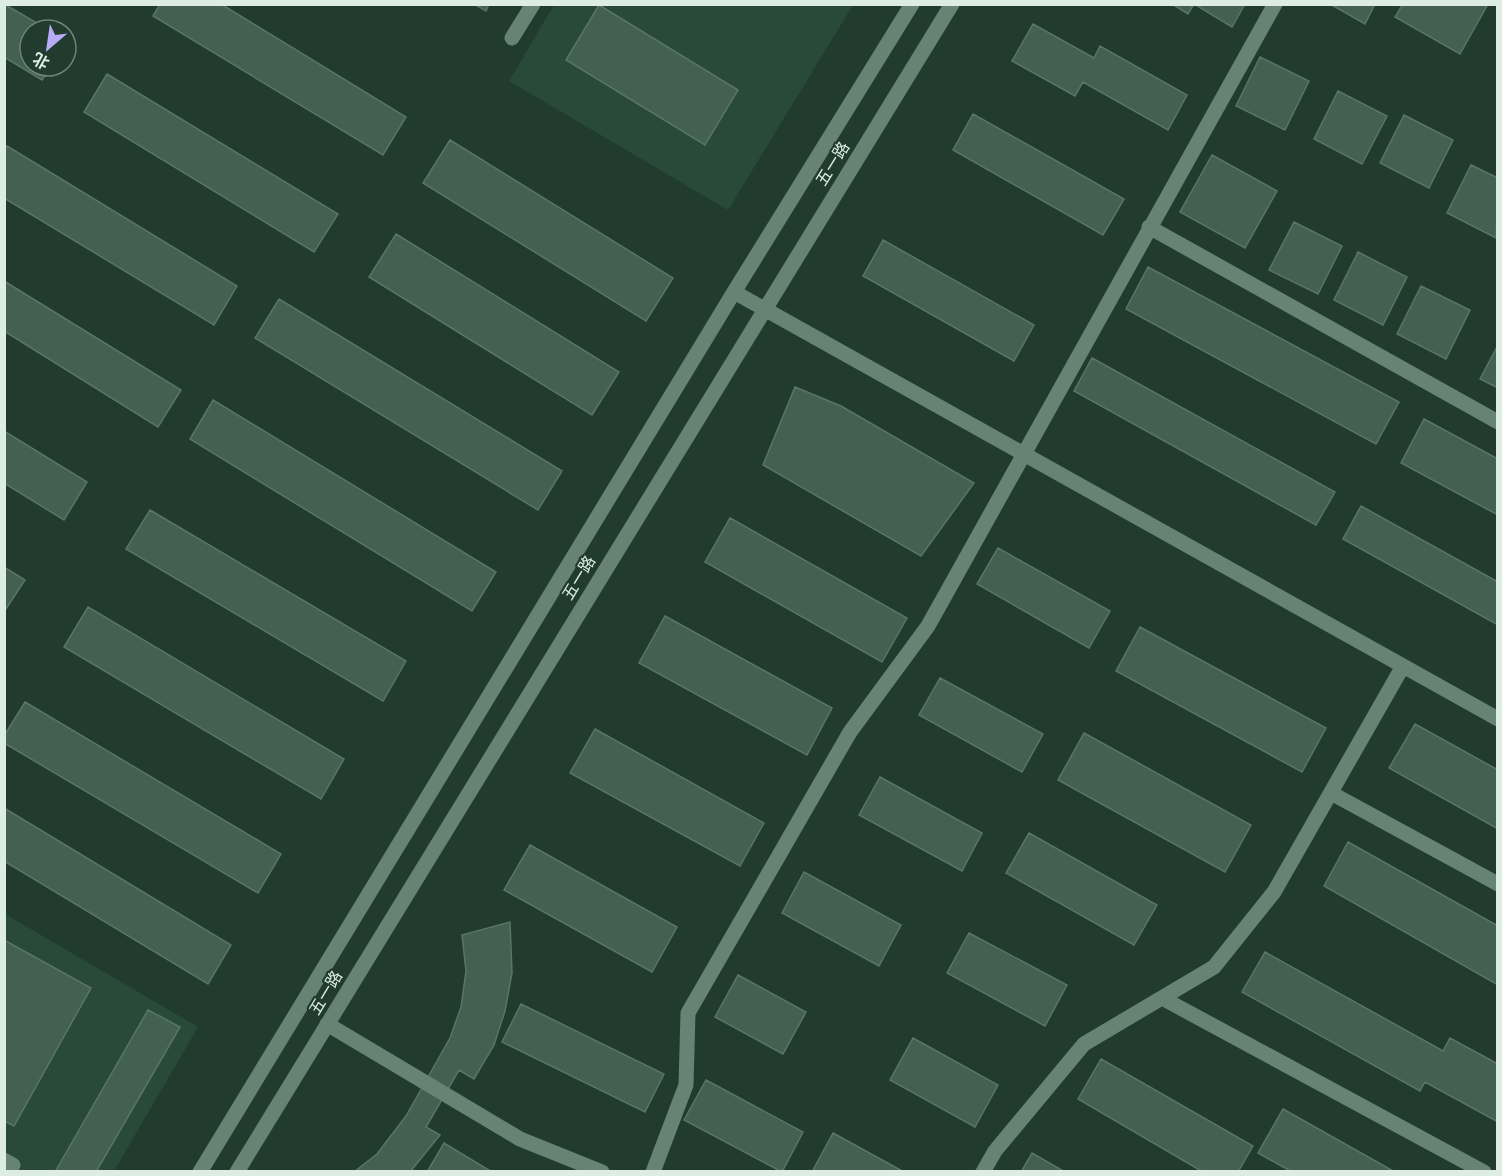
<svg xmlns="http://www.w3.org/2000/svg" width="1502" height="1176" font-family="'Alegreya Sans','Noto Sans SC',sans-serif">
	<rect width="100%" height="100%" fill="#213c2e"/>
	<!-- built -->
	<path fill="#294a39" d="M554,5h299l-125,205 -219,-129z
		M5,914l193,113 -84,144 -109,1z"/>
	<!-- building -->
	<path fill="#446050" stroke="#597566" stroke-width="1.5" d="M4,4l45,26h-19v36h21l-9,14 -38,-23z
		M160,4h61l185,113 -23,38 -230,-139z
		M474,4h15l-3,7z
		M1172,4h22l-6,10z
		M1194,4h51l-13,23z
		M1330,4h45l-10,20z
		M1403,4h85l-28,50 -65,-37z
		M599,5l139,85 -33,55 -139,-85z
		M1033,24l61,34 6,-12 87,49 -19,35 -85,-48 -8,14 -63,-35z
		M1260,57l49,24 -24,49 -49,-24z
		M107,74l231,140 -24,38 -230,-140z
		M1338,91l49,25 -25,48 -48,-25z
		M973,114l151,85 -21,36 -150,-85z
		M1404,115l49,25 -24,48 -49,-25z
		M450,140l223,138 -27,43 -223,-138z
		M7,146l230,140 -23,39 -210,-127v-47z
		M1212,155l65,36 -32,57 -65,-36z
		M1471,165l27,13 -2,60 -49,-25z
		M1294,222l48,24 -24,48 -49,-24z
		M396,234l223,138 -27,43 -223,-138z
		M883,240l151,85 -20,36 -151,-85z
		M1358,252l49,25 -24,48 -49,-25z
		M1148,267l251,135 -23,42 -250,-135z
		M4,281l177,109 -23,37 -154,-96z
		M1421,286l49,24 -24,49 -49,-25z
		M279,299l283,172 -24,39 -283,-172z
		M1498,345v43l-18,-9z
		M1092,358l243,134 -19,33 -242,-134z
		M795,387l46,19 133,77 -53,73 -158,-91z
		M213,400l283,172 -24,39 -282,-172z
		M1424,419l74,40v56l-97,-52z
		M4,431l83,51 -23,38 -60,-37z
		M1361,506l137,76v43l-155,-86z
		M150,510l256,151 -23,40 -257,-152z
		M730,518l177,100 -25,44 -177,-100z
		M998,548l112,63 -21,37 -112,-64z
		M4,567l21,13 -21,32z
		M88,607l256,152 -23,40 -257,-152z
		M665,616l167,92 -25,47 -168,-92z
		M1140,627l186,101 -24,44 -186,-101z
		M940,678l103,56 -21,38 -103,-57z
		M25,702l256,152 -23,39 -254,-150v-7z
		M1415,724l83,46v59l-109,-61z
		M595,729l169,94 -24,43 -170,-93z
		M1084,733l167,92 -26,47 -167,-92z
		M880,777l102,56 -20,38 -103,-56z
		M4,808l227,137 -23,39 -204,-123z
		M1029,833l128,72 -23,40 -128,-72z
		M1348,842l150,84v59l-174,-99z
		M530,845l147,82 -25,45 -148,-82z
		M804,872l97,53 -22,41 -97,-53z
		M510,922l2,51 -7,38 -11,34 -20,34 -15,-9 -33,57 14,8 -30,37h-56l23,-18 29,-38 44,-78 11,-31 5,-36 -4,-36z
		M969,933l98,52 -22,41 -98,-53z
		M4,940l87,48 -77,138 -10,-5z
		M1265,952l178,99 7,-13 48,26v58l-73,-40 -5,9 -178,-99z
		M738,975l68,37 -23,42 -68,-37z
		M521,1004l143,70 -19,38 -143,-70z
		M148,1010l32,17 -84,145h-41z
		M913,1038l85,47 -23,42 -85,-47z
		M1101,1059l152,87 -15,26h-35l-125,-73z
		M706,1080l97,52 -21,40 -98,-52z
		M1283,1109l112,63h-103l-34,-19z
		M833,1133l71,39h-92z
		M444,1143l48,29h-65z
		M1032,1153l33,19h-44z"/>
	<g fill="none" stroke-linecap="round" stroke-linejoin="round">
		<!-- minor -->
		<path stroke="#678373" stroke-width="15" d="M512,38l21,-34
			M1149,227l349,195
			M734,292l764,427
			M1331,793l167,91
			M1162,998l322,174
			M327,1024l193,115 82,33
			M4,1160l9,5
			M200,1172l534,-880 178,-288
			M237,1172l715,-1168
			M653,1172l33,-87 2,-72 162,-281 78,-106 347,-622
			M983,1172l12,-21 89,-107 130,-77 60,-75 129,-226"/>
	</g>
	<g text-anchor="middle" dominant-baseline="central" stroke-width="4.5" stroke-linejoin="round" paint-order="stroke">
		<!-- street labels -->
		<g font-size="16" fill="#ddede4" stroke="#213c2e">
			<text transform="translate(833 164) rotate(-58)">五一路</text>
			<text transform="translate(579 578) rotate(-59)">五一路</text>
			<text transform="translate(326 993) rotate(-59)">五一路</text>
		</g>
	</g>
	<!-- border -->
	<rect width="1502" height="1176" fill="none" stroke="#ddede4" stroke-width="12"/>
	<!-- north arrow -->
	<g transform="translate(48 48) rotate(209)"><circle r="28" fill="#213c2e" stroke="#6c8377" stroke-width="1.5"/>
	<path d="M0-4.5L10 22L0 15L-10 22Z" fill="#b8abf7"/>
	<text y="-9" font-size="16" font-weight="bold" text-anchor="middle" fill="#ddede4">北</text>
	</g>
</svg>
